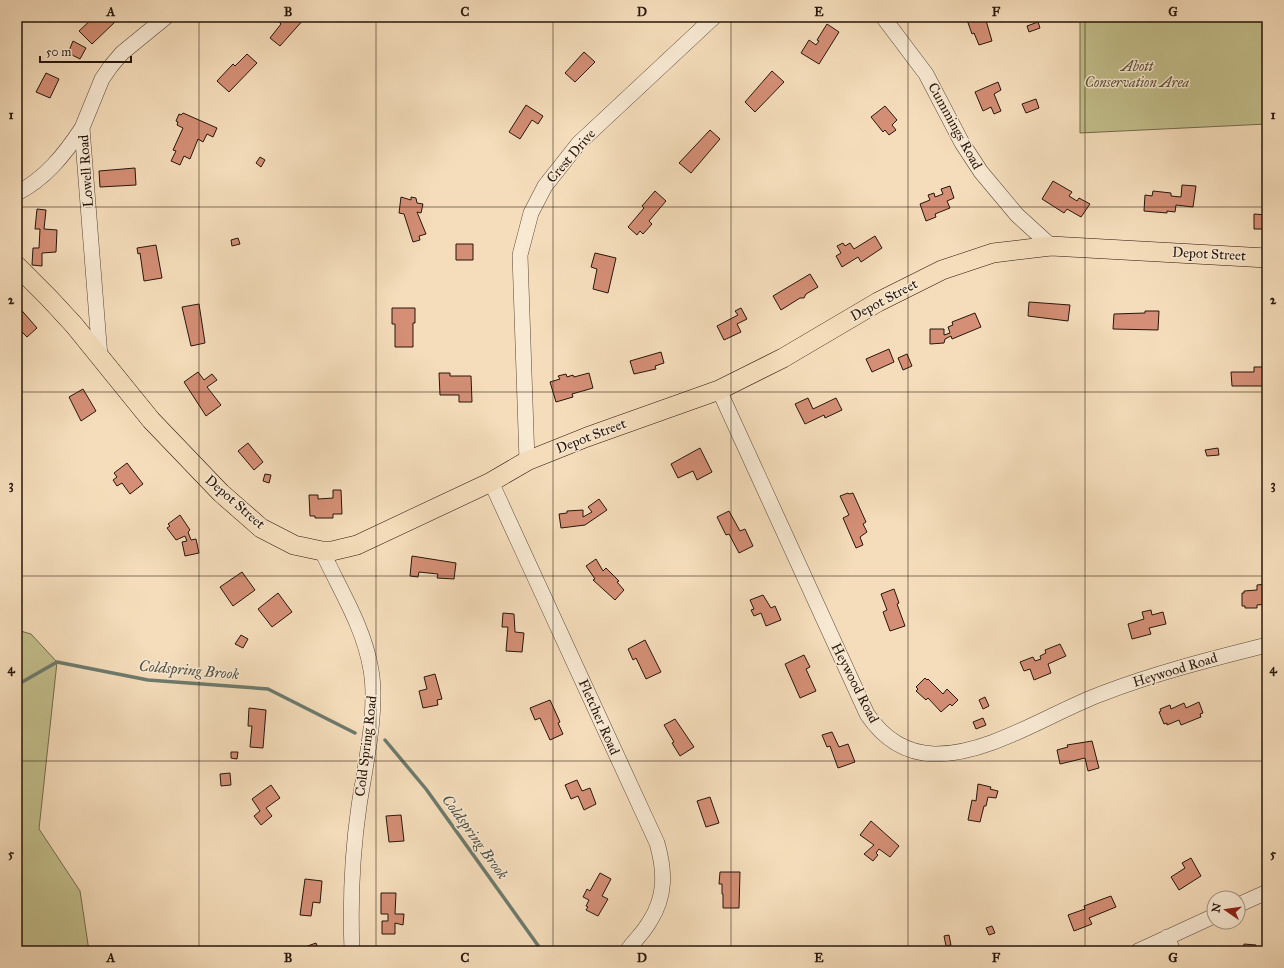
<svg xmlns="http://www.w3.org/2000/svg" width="1284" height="968" font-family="'IM FELL Great Primer',serif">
	<rect width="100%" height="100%" fill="#f5ddbb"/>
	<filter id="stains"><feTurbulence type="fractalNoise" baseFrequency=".005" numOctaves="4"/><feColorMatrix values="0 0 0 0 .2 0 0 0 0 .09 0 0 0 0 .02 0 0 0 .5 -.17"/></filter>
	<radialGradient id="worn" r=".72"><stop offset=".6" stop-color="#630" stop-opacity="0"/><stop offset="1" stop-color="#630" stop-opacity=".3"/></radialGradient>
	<!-- green -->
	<path fill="#c2bf8c" stroke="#746a4c" d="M1080,17h187v107l-187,9z
		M17,630l14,4 26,28 -18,167 41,62 9,60h-72z"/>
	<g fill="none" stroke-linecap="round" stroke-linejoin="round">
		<!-- stream -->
		<path stroke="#6d7a6c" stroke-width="3.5" d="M17,685l40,-23 91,18 120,9 87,44
			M385,740l41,49 116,162"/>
	</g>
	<!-- building -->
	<path fill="#d48f76" stroke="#27160b" d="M94,17h18l4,4 -24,23 -13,-13z
		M286,17h16l2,2 -24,27 -10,-8 11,-14 -2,-2z
		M966,17h19l7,24 -13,4 -5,-12 -2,1z
		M1038,22l2,6 -11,4 -2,-6z
		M827,24l12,8 -20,32 -18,-11 8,-13 7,5 3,-4 -2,-1z
		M73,41l13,7 -6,11 -12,-6z
		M584,52l11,10 -20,20 -10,-9z
		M247,54l10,9 -28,29 -12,-11 16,-17 2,2z
		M772,71l12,11 -29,30 -10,-10z
		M46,73l13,6 -9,19 -14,-6z
		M998,82l3,8 -7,4 7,17 -7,3 -3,-7 -8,4 -8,-19z
		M1036,99l3,9 -13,5 -4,-9z
		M526,105l17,11 -5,8 -6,-4 -12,19 -11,-7z
		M885,106l12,14 -5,5 4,5 -7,5 -4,-5 -2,2 -12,-15z
		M183,113l34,15 -4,9 -6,-3 -4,8 -5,-3 -8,20 -6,-3 -4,9 -9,-4 5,-10 -3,-1 10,-22 -6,-3 1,-3 -2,-1 3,-7 2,1z
		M710,130l10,9 -29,34 -12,-10z
		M260,157l5,3 -4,7 -5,-4z
		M135,168l1,17 -36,2 -1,-16z
		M1053,181l19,11 -3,4 8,5 2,-3 11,6 -9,13 -14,-8 -3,4 -22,-14z
		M1182,185l14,1 -3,21 -17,-2 -1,7 -8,-1v2l-23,-2 1,-16 7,1 1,-5 18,2v3l10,1z
		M950,186l4,12 -7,3 3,7 -15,6 1,3 -10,4 -6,-17 10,-4 -2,-5 6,-2 1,4 8,-3 -2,-5z
		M655,191l11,10 -17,20 3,3 -9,10 -3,-3 -3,4 -9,-8 16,-19 -2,-2z
		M401,197l10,3v-3l5,1 1,5 6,1 -2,9 -4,-1 9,22 -7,2 1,4 -7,2 -9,-28 -5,-1z
		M37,209l9,1 -2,19 13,1 -1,22 -14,1v13l-10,-1 1,-17h6l1,-19h-5z
		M1254,214l13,1v14h-13z
		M875,236l7,12 -21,14 -3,-5 -16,10 -6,-11 5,-3 -4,-7 6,-3 2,3 5,-3 4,6z
		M238,238l2,6 -8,2 -1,-6z
		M456,244h17v16h-17z
		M156,245l6,33 -18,3 -4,-28 -2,1 -1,-6z
		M595,253l21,5 -8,35 -15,-4 4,-20 -6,-2z
		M810,274l8,13 -12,7 -2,4h-4l-19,12 -8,-14z
		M1029,302l41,3 -2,16 -40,-5z
		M199,304l6,39 -14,3 -9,-39z
		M17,305l20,23 -10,9 -10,-10z
		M392,308h23v15h-2v24h-18v-23h-3z
		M741,308l6,11 -10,5 4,8 -17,8 -7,-14 21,-11 -3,-4z
		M1145,311h14l-1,19 -45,-1 1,-15 31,-1z
		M975,313l6,14 -29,12 -1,-3 -6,3 -1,4 -14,1v-15h14v6l6,-2 -2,-6 5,-2 -1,-3z
		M889,349l5,13 -22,10 -6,-13z
		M661,352l3,11 -9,3 1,3 -22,5 -4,-13z
		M907,354l5,12 -9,4 -5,-12z
		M1254,367h13v19h-35l-1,-14h23z
		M198,372l6,8 8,-6 5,6 -10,7 14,18 -15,11 -22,-34z
		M439,373h11v3h21l1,26h-13v-7h-19z
		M589,373l4,15 -21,6 1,3 -17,5 -6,-20 10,-3 -2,-3 8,-2 1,3 6,-2 1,2z
		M83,389l13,22 -15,10 -12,-24z
		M808,398l5,11 23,-11 6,12 -17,8 -1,-3 -19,9 -10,-20z
		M248,443l15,19 -9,8 -16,-19z
		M700,448l12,24 -15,8 -4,-9 -15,7 -7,-14z
		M1218,448l1,7 -12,1 -2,-6z
		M127,463l16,21 -13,10 -8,-11 -5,3 -4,-6 4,-3 -3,-4z
		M265,474l6,1 -2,8 -6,-2z
		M333,490h8l1,24h-9v4h-18v-2h-5l-1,-21h9v4l15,-1z
		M848,493l1,1 4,-1 13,29 -3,2 4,8 -7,5 3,8 -7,3 -13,-30 6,-3 -9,-19z
		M599,499l8,11 -22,15 -24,3 -2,-14 8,-1v-2l16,-1v7l9,-5 -4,-5z
		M729,511l11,20 5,-2 8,17 -14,7 -10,-19 -3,1 -9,-18z
		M180,515l10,15 -2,2 3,8 5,-1 3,14 -14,3 -3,-14 5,-1 -2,-5 -9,4 -9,-12 3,-2 -2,-2z
		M412,556l44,7 -2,16 -17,-1 1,-4 -19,-2 -1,5 -8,-1z
		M596,559l7,12 3,-3 13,13 -2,1 7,8 -9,10 -22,-20 2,-1 -9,-13z
		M242,572l13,18 -22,16 -13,-19z
		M1267,584v20l-10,1v3h-12v-2h-3v-13h2v-2l13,-1v-5z
		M894,589l5,14 -2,1 8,22 -15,5 -7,-19 4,-2 -6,-16z
		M278,593l14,19 -20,15 -14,-18z
		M763,595l8,13 4,-2 6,14 -15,6 -5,-13 -7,3 -3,-6 3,-1 -4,-9z
		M1151,610l1,5 11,-3 3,12 -17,4 2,6 -19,5 -4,-15 16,-5 -2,-7z
		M503,613l11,1 1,18 9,1 -2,19 -16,-1 2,-24h-6z
		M241,635l7,4 -5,9 -8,-4z
		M645,640l16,32 -15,7 -10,-21 -3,2 -5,-11z
		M1060,644l6,12 -18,8 3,9 -17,7 -4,-11 -6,2 -4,-9 13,-5 2,4 6,-2 -1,-3 6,-3 -1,-3z
		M804,655l6,12 -4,2 10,22 -16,7 -15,-34z
		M435,674l7,25 -5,1 1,5 -15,3 -4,-17 8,-2 -3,-12z
		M925,678l2,2 1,-1 15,15 4,-5 11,11 -6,6 -2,-2 -9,8 -13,-14 -2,2 -10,-9 2,-2 -2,-2z
		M985,697l4,9 -6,3 -4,-9z
		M550,700l10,22 -2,1 5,11 -13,6 -10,-22 -5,2 -5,-12z
		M1199,702l4,11 -3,1 1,3 -20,8 -2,-5 -12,5v-2l-3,1 -5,-12 2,-1 -1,-2 10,-4 1,4 13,-6 2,5z
		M249,708l17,2 -3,38 -13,-1 2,-21h-4z
		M983,718l3,7 -10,4 -3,-7z
		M675,719l19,28 -14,9 -8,-13 2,-1 -10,-17z
		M832,732l7,15 9,-3 7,18 -17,6 -8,-22 -3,1 -5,-12z
		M1092,741l7,27 -11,3 -3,-13 -25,6 -3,-14 11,-3 -1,-2z
		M231,752h7l-1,7 -6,-1z
		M230,773l1,12 -10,1 -1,-12z
		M577,780l5,11 8,-3 6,16 -12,6 -6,-14 -7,3 -6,-14z
		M978,784l13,3 -1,2 8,2 -2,7 -8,-1 -2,9h-2l-4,16 -12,-2 4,-20 4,1z
		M271,785l9,13 -14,10 6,8 -11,9 -7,-9 6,-5 -8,-12z
		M710,797l9,26 -13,4 -9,-26z
		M401,815l3,26 -15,1 -3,-26z
		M871,821l28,25 -9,11 -11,-8 -3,4 2,2 -5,6 -9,-7 10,-9 -14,-10z
		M1191,858l10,18 -22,14 -8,-13 14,-9 -3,-5z
		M720,872h20l-1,36h-16v-14h-1v-10h-3z
		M600,873l11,6 -9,17 6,3 -10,17 -12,-6 2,-3 -2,-1 3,-6 -6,-3 4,-8 3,2z
		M305,879l17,2 -2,22 -7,-1 -2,14 -11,-1z
		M381,893h15l-1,21h9l-1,11 -8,-2v11h-13v-13h6v-7h-7z
		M1111,896l5,11 -27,11 3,6 -18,7 -6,-16 17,-6 -1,-3z
		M992,926l3,7 -6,2 -3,-7z
		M949,935l2,10 -5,1 -2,-10z
		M316,943l3,8h-16l-1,-3z
		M1244,944l12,1v6h-13z"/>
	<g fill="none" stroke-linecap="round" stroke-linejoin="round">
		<defs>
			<path id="minor" d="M883,17l43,57 36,69 19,29 36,43 34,31
				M17,193c28,-14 48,-39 65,-65
				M100,357l-18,-229 20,-49 9,-13 11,-13 44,-36
				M719,390l148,324c16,24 38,39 67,40 55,1 116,-41 167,-60 54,-21 110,-35 166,-49
				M527,461l-7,-206 11,-42 14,-27 34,-43 135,-126
				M491,482l166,361c8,28 9,53 -7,78 -6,11 -16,20 -23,30
				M322,551c18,39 42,76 49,119 7,40 -6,96 -12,136 -7,48 -9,96 -7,145
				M1238,905l29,-13
				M1167,937l6,14
				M1138,951l76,-35"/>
			<path id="major" d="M17,266l32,32 25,27 77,95 70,73 40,35 33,17 28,6h10l25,-6 134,-63 36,-21 60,-24 132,-47 64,-32 95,-56 64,-32 51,-17 58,-7 216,12"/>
		</defs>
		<!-- minor casing -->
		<use href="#minor" stroke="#5a4837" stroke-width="16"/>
		<!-- major casing -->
		<use href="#major" stroke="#27160b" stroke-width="20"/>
		<!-- minor -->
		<use href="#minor" stroke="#f8e9d3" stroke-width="15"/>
		<!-- major -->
		<use href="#major" stroke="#f5ddbb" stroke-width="19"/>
	</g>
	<!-- grid -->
	<path fill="none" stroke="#27160b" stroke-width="1" stroke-opacity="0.55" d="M199,17v934M376,17v934M553,17v934M731,17v934M908,17v934M1085,17v934M17,207h1250M17,392h1250M17,576h1250M17,761h1250"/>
	<g text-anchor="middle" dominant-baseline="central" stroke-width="3" stroke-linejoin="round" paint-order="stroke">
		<!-- park labels -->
		<g font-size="14" font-style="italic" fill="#5d5138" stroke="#f8e9d3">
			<text x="1137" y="66">Abott<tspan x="1137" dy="16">Conservation Area</tspan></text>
		</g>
		<!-- street labels -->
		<g font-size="14" fill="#27160b" stroke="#f8e9d3">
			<text transform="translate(955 126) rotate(61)">Cummings Road</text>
			<text transform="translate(571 156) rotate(-49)">Crest Drive</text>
			<text transform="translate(86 171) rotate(-94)">Lowell Road</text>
			<text transform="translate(1209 254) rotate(3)">Depot Street</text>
			<text transform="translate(884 300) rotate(-28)">Depot Street</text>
			<text transform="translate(591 436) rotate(-21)">Depot Street</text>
			<text transform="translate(235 502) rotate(41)">Depot Street</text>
			<text transform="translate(1175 670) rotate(-17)">Heywood Road</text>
			<text transform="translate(855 683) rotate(63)">Heywood Road</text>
			<text transform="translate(599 717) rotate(66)">Fletcher Road</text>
			<text transform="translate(366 746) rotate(-83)">Cold Spring Road</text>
		</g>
		<!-- water labels -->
		<g font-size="15" font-style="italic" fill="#505044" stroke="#f8e9d3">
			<text transform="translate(189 670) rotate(5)">Coldspring Brook</text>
			<text transform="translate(475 837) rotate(54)">Coldspring Brook</text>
		</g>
	</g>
	<!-- margin -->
	<rect width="1284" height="968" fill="none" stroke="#f5ddbb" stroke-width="44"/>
	<!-- north arrow -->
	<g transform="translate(1226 910) rotate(283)"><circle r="19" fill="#f8e9d3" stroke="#a49583"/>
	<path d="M0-3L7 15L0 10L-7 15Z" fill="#8f2418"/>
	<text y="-6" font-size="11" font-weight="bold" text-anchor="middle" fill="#27160b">N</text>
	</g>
	<!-- scale -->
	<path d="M40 56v6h91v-6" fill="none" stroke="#27160b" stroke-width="2"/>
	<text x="46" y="56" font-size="12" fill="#27160b" stroke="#f8e9d3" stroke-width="3" paint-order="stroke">50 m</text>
	<rect x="22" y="22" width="1240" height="924" fill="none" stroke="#27160b" stroke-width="1.5"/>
	<g font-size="13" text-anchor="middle" font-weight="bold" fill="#27160b">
		<text x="111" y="16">A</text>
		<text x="288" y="16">B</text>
		<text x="465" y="16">C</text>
		<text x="642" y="16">D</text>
		<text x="819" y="16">E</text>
		<text x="996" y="16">F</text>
		<text x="1173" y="16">G</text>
		<text x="11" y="119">1</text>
		<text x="1273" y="119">1</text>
		<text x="11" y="304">2</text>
		<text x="1273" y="304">2</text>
		<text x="11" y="489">3</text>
		<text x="1273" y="489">3</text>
		<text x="11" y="673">4</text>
		<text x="1273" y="673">4</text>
		<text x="11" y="858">5</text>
		<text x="1273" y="858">5</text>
		<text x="111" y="962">A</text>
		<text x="288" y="962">B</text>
		<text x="465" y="962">C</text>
		<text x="642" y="962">D</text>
		<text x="819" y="962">E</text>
		<text x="996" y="962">F</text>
		<text x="1173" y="962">G</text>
	</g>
	<rect width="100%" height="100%" filter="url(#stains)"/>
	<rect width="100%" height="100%" fill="url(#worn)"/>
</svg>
